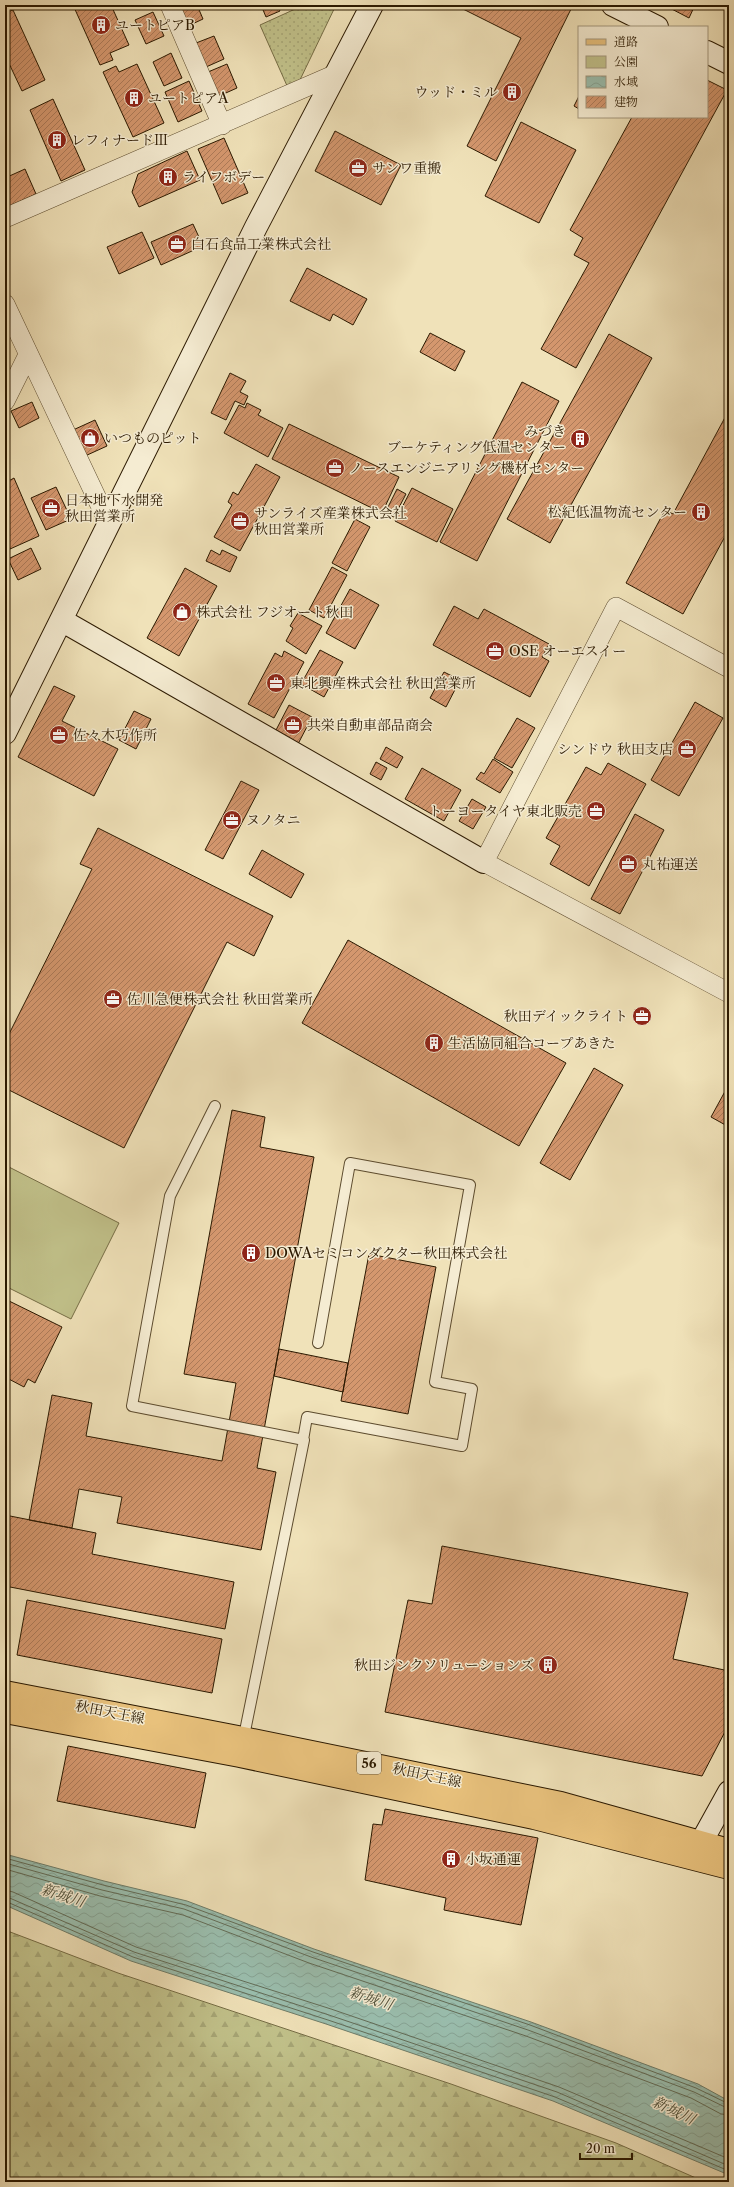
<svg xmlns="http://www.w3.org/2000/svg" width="734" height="2187" font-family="'Libre Caslon Text','Noto Serif JP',serif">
	<defs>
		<pattern id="grass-dots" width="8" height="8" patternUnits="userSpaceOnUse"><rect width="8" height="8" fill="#c1c18a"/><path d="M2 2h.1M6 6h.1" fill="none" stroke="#a6a575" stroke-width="1.8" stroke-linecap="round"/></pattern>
		<pattern id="forest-firs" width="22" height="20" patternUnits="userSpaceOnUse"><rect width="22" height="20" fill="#c1c18a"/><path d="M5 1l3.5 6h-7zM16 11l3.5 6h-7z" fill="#a6a575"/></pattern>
		<pattern id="water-waves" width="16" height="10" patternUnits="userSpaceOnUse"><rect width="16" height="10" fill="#9abeae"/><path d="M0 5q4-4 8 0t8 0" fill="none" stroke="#85a394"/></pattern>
		<pattern id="building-hatch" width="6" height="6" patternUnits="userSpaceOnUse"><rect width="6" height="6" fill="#d4976e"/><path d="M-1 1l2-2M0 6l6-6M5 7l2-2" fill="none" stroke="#ac7a58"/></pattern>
	</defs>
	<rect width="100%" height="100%" fill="#f0e2b9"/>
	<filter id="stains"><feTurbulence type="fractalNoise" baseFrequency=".005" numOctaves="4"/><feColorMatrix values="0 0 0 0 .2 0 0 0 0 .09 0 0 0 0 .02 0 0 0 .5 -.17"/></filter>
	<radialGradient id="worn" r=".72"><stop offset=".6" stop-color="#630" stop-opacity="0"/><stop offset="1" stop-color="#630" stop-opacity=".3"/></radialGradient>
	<!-- grass -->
	<path fill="url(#grass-dots)" stroke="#766d45" d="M304,5h32l-38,79 -10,4 -28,-63z"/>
	<!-- forest -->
	<path fill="url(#forest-firs)" stroke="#766d45" d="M5,1930l113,43 333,111 165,59 89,39h-700z"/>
	<!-- green -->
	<path fill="#c1c18a" stroke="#766d45" d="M5,1165l114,58 -48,96 -66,-33z"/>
	<!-- water -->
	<path fill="url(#water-waves)" stroke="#6e7c68" d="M5,1854l99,27 83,20 127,48 217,73 167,62 31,17v74l-176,-74 -227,-77 -195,-63 -126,-56z"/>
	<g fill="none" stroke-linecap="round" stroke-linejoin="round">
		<!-- shore -->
		<path stroke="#626c57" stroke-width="1" d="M5,1858l98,27 83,20 127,47 217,73 166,63 33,16
			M5,1863l97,27 82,19 127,48 217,73 166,62 35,17
			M5,1869l95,27 83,19 126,48 217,73 165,62 30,16 8,1
			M5,1890l8,2 123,55 195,62 228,78 170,72
			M5,1896l129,56 195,63 228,77 172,74
			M5,1901l128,56 195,63 227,77 174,74"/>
	</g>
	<!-- building -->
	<path fill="url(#building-hatch)" stroke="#2b1900" d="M73,5h38l18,40 -19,8 3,7 -13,5z
		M187,5h10l6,14 -15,7 -8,-17z
		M261,5h16l3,6 -14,6z
		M465,5h108l-77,156 -29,-15 54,-108 -58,-29z
		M664,5h31l-6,13z
		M13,10l32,70 -23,11 -17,-36v-42z
		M153,12l11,24 -18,8 -11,-24z
		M214,36l10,23 -18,8 -10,-24z
		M171,53l11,25 -18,8 -11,-24z
		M137,64l27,59 -31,14 -30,-65 13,-6 3,6z
		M227,64l10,24 -18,8 -11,-24z
		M707,80l20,10 -151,278 -35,-19 48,-86 -15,-8 9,-17 -13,-8 62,-113h75z
		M189,81l13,30 -24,11 -13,-30z
		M579,96v13l-5,-3z
		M53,99l32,71 -24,11 -31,-71z
		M521,122l55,28 -37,73 -54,-27z
		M335,131l66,34 -20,40 -66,-34z
		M224,138l24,55 -26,11 -24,-55z
		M187,151l13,29 -61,27 -7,-15 6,-18z
		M25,169l11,25 -31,14v-30z
		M193,224l10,22 -42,19 -10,-23z
		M142,232l12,26 -35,16 -12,-27z
		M307,268l60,31 -14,26 -20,-11 -3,7 -40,-20z
		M430,333l35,18 -10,20 -35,-19z
		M609,334l43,24 -102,185 -43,-24z
		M230,373l16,8 -6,11 8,4 -4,9 -9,-4 -9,19 -15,-7z
		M522,382l37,19 -82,160 -37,-19z
		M32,402l7,16 -20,10 -8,-17z
		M247,403l14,7 -3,5 25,13 -15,29 -44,-24 15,-28 6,3z
		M729,410v119l-46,85 -57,-31 39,-73 8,4z
		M95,420l12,26 -22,10 -12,-26z
		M289,424l110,53 -17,36 -110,-54z
		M256,464l24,13 -40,74 -26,-14 18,-32 -4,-3 5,-10 5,3z
		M14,478l25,58 -29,13 -5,-12v-54z
		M56,487l15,32 -25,11 -15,-32z
		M412,488l41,21 -16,33 -42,-21z
		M397,489l9,5 -12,23 -9,-4z
		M355,519l15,8 -23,44 -15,-8z
		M31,548l10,21 -23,11 -10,-21z
		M211,550l9,5 2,-5 15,7 -7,15 -24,-11z
		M332,567l15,8 -23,43 -15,-8z
		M185,568l32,18 -38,70 -32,-18z
		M350,589l29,16 -24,44 -29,-16z
		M454,606l24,13 6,-10 65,35 -7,13 7,4 -19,36 -97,-52z
		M298,613l24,13 -16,28 -20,-13 7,-13 -3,-2z
		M320,650l23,12 -19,35 -23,-13z
		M284,651l20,11 -30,56 -26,-14 27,-51 7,4z
		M444,672l16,8 -14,27 -16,-9z
		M54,686l21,10 -13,25 56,28 -24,47 -76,-39z
		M695,702l28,16 -44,78 -28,-16z
		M289,705l23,12 -14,27 -23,-12z
		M134,711l17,8 -15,30 -17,-9z
		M517,718l18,10 -23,40 -18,-10z
		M386,747l17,10 -6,11 -17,-9z
		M493,759l20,13 -13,21 -24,-14 5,-7 3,2z
		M376,762l11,6 -6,12 -11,-6z
		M608,763l38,21 -57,102 -39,-22 10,-18 -14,-8 40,-71 15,8z
		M422,768l39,22 -17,31 -39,-22z
		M241,781l18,9 -36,69 -18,-9z
		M472,799l14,8 -13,22 -14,-8z
		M635,814l29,16 -44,84 -29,-15z
		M98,828l175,88 -19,40 -27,-14 -103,206 -119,-60v-46l87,-173 -12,-5z
		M262,850l42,24 -13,24 -42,-24z
		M348,940l218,123 -47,83 -217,-123z
		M594,1068l29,17 -53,95 -30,-17z
		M729,1084v43l-18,-10z
		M232,1110l33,7 -5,30 54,10 -57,311 19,4 -15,78 -144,-27 5,-26 -43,-8 -7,39 -43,-8 23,-125 40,8 -6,33 136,25 14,-78 -52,-9z
		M369,1254l67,13 -28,147 -67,-13z
		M5,1299l57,28 -27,56 -7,-4 -4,8 -19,-10z
		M279,1349l69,14 -5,29 -69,-16z
		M5,1515l91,18 -4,21 142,28 -9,47 -220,-43z
		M442,1546l246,47 -15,66 56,12v53l-27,52 -317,-64 23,-112 24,4z
		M27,1600l195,39 -10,54 -195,-38z
		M68,1746l138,27 -11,55 -138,-27z
		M385,1809l153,29 -17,87 -77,-15 2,-12 -81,-18 8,-56 9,1z"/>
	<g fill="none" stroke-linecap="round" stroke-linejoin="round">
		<defs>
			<path id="lane" d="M215,1106l-45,90 -38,210 172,34 -61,301
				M303,1440l4,-23 155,29 10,-57 -37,-7 35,-197 -120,-22 -32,180"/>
			<path id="street" d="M170,5l52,120
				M5,218l331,-144
				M5,304l104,220
				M5,401l23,-46
				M729,668l-113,-61 -132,255 245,131"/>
			<path id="secondary" d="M613,5l44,22
				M707,52l22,11
				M61,620l423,242
				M5,733l251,-506 116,-222
				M693,1857l36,-65"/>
			<path id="primary" d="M5,1692l238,46 318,65 168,47
				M5,1712l235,44 294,62 195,50"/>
		</defs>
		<!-- lane casing -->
		<use href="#lane" stroke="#5c4b2e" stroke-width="12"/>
		<!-- street casing -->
		<use href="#street" stroke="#5c4b2e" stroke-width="20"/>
		<!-- secondary casing -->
		<use href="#secondary" stroke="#2b1900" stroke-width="24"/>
		<!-- primary casing -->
		<use href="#primary" stroke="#2b1900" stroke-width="24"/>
		<!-- lane -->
		<use href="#lane" stroke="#f5ecd2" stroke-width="10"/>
		<!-- street -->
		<use href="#street" stroke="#f5ecd2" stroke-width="19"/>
		<!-- secondary -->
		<use href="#secondary" stroke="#f5ecd2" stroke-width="22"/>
		<!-- primary -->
		<use href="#primary" stroke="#e8c17c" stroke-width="22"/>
	</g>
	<!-- icons -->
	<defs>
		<symbol id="building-disc" viewBox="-11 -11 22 22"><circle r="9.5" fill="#8f2418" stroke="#f5ecd2"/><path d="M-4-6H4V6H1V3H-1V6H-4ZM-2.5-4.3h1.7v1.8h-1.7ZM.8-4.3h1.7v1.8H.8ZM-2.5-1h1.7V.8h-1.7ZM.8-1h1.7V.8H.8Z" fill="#fff"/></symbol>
		<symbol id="office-disc" viewBox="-11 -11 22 22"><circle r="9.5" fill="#8f2418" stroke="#f5ecd2"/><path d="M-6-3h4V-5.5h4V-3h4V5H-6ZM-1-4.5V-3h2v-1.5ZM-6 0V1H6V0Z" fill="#fff"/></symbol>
		<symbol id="shop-disc" viewBox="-11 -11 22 22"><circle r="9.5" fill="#8f2418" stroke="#f5ecd2"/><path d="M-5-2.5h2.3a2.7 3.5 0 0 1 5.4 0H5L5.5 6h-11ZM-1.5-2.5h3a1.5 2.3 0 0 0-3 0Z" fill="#fff"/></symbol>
	</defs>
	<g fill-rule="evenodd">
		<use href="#building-disc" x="90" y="14" width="22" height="22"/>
		<use href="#building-disc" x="501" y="81" width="22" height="22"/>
		<use href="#building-disc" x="123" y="87" width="22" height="22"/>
		<use href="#building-disc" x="46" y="129" width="22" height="22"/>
		<use href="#office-disc" x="347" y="157" width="22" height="22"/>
		<use href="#building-disc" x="157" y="166" width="22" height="22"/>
		<use href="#office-disc" x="166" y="233" width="22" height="22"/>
		<use href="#shop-disc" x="79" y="427" width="22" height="22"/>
		<use href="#building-disc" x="569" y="428" width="22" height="22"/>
		<use href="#office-disc" x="324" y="457" width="22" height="22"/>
		<use href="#office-disc" x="40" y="497" width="22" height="22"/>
		<use href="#building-disc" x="690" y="501" width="22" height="22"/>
		<use href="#office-disc" x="229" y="510" width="22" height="22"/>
		<use href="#shop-disc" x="171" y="601" width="22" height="22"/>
		<use href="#office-disc" x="484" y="640" width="22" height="22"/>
		<use href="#office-disc" x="265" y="672" width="22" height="22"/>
		<use href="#office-disc" x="282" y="714" width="22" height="22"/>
		<use href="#office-disc" x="48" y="724" width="22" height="22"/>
		<use href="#office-disc" x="676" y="738" width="22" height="22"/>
		<use href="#office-disc" x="585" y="800" width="22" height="22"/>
		<use href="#office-disc" x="221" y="809" width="22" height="22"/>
		<use href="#office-disc" x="617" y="853" width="22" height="22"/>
		<use href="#office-disc" x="102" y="988" width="22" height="22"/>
		<use href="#office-disc" x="631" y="1005" width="22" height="22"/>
		<use href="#building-disc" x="423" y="1032" width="22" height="22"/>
		<use href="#building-disc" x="240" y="1242" width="22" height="22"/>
		<use href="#building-disc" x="537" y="1654" width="22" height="22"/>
		<use href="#building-disc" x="440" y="1848" width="22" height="22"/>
	</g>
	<g text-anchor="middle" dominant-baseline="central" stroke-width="3" stroke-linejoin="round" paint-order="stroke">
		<!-- shield labels -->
		<rect fill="#f5ecd2" stroke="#68583f" stroke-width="1" x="357" y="1752" width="24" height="22" rx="3"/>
		<g font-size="13" font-weight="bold" fill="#2b1900">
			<text x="369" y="1763">56</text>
		</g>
		<!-- poi labels -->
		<g font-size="14" fill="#2b1900" stroke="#f5ecd2" text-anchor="start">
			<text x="115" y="25">ユートピアB</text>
			<text x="498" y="92" text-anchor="end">ウッド・ミル</text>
			<text x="148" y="98">ユートピアA</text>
			<text x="71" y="140">レフィナードⅢ</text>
			<text x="372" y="168">サンワ重搬</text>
			<text x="182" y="177">ライフボデー</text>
			<text x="191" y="244">白石食品工業株式会社</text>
			<text x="566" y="431" text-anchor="end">みづき<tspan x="566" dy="16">ブーケティング低温センター</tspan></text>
			<text x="104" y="438">いつものピット</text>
			<text x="349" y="468">ノースエンジニアリング機材センター</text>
			<text x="65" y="500">日本地下水開発<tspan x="65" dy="16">秋田営業所</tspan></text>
			<text x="687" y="512" text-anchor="end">松紀低温物流センター</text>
			<text x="254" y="513">サンライズ産業株式会社<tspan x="254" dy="16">秋田営業所</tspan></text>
			<text x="196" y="612">株式会社 フジオート秋田</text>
			<text x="509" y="651">OSE オーエスイー</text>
			<text x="290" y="683">東北興産株式会社 秋田営業所</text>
			<text x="307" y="725">共栄自動車部品商会</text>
			<text x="73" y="735">佐々木巧作所</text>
			<text x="673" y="749" text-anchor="end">シンドウ 秋田支店</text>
			<text x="582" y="811" text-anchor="end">トーヨータイヤ東北販売</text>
			<text x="246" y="820">ヌノタニ</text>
			<text x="642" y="864">丸祐運送</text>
			<text x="127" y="999">佐川急便株式会社 秋田営業所</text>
			<text x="628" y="1016" text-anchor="end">秋田デイックライト</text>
			<text x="448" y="1043">生活協同組合コープあきた</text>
			<text x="265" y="1253">DOWAセミコンダクター秋田株式会社</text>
			<text x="534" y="1665" text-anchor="end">秋田ジンクソリューションズ</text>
			<text x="465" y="1859">小坂通運</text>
		</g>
		<!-- street labels -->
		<g font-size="14" fill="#2b1900" stroke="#f5ecd2">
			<text transform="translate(110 1712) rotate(11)">秋田天王線</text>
			<text transform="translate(427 1775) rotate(12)">秋田天王線</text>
		</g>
		<!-- water labels -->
		<g font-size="15" font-style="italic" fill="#52533d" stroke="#f5ecd2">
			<text transform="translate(63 1895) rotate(18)">新城川</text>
			<text transform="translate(371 1998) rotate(18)">新城川</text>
			<text transform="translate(674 2110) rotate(26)">新城川</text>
		</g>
	</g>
	<!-- margin -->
	<rect width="734" height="2187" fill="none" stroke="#f0e2b9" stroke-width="20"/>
	<rect x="6" y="6" width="722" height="2175" fill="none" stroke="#2b1900" stroke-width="2"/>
	<rect x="10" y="10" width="714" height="2167" fill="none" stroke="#2b1900"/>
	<!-- legend -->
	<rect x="578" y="26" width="130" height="92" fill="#f5ecd2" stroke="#a4987e"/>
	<rect x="586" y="39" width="20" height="6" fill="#e8c17c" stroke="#a4987e"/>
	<text x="614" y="46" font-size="12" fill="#2b1900">道路</text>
	<rect x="586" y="56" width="20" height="12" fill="#c1c18a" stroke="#a4987e"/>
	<text x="614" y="66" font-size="12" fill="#2b1900">公園</text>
	<rect x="586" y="76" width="20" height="12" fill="url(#water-waves)" stroke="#a4987e"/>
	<text x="614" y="86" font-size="12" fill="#2b1900">水域</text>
	<rect x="586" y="96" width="20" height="12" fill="url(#building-hatch)" stroke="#a4987e"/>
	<text x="614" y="106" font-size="12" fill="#2b1900">建物</text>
	<!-- scale -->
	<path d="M580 2153v6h52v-6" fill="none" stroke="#2b1900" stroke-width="2"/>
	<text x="586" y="2153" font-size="12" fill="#2b1900" stroke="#f5ecd2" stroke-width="3" paint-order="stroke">20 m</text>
	<rect width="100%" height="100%" filter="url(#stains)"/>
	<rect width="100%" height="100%" fill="url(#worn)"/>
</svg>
